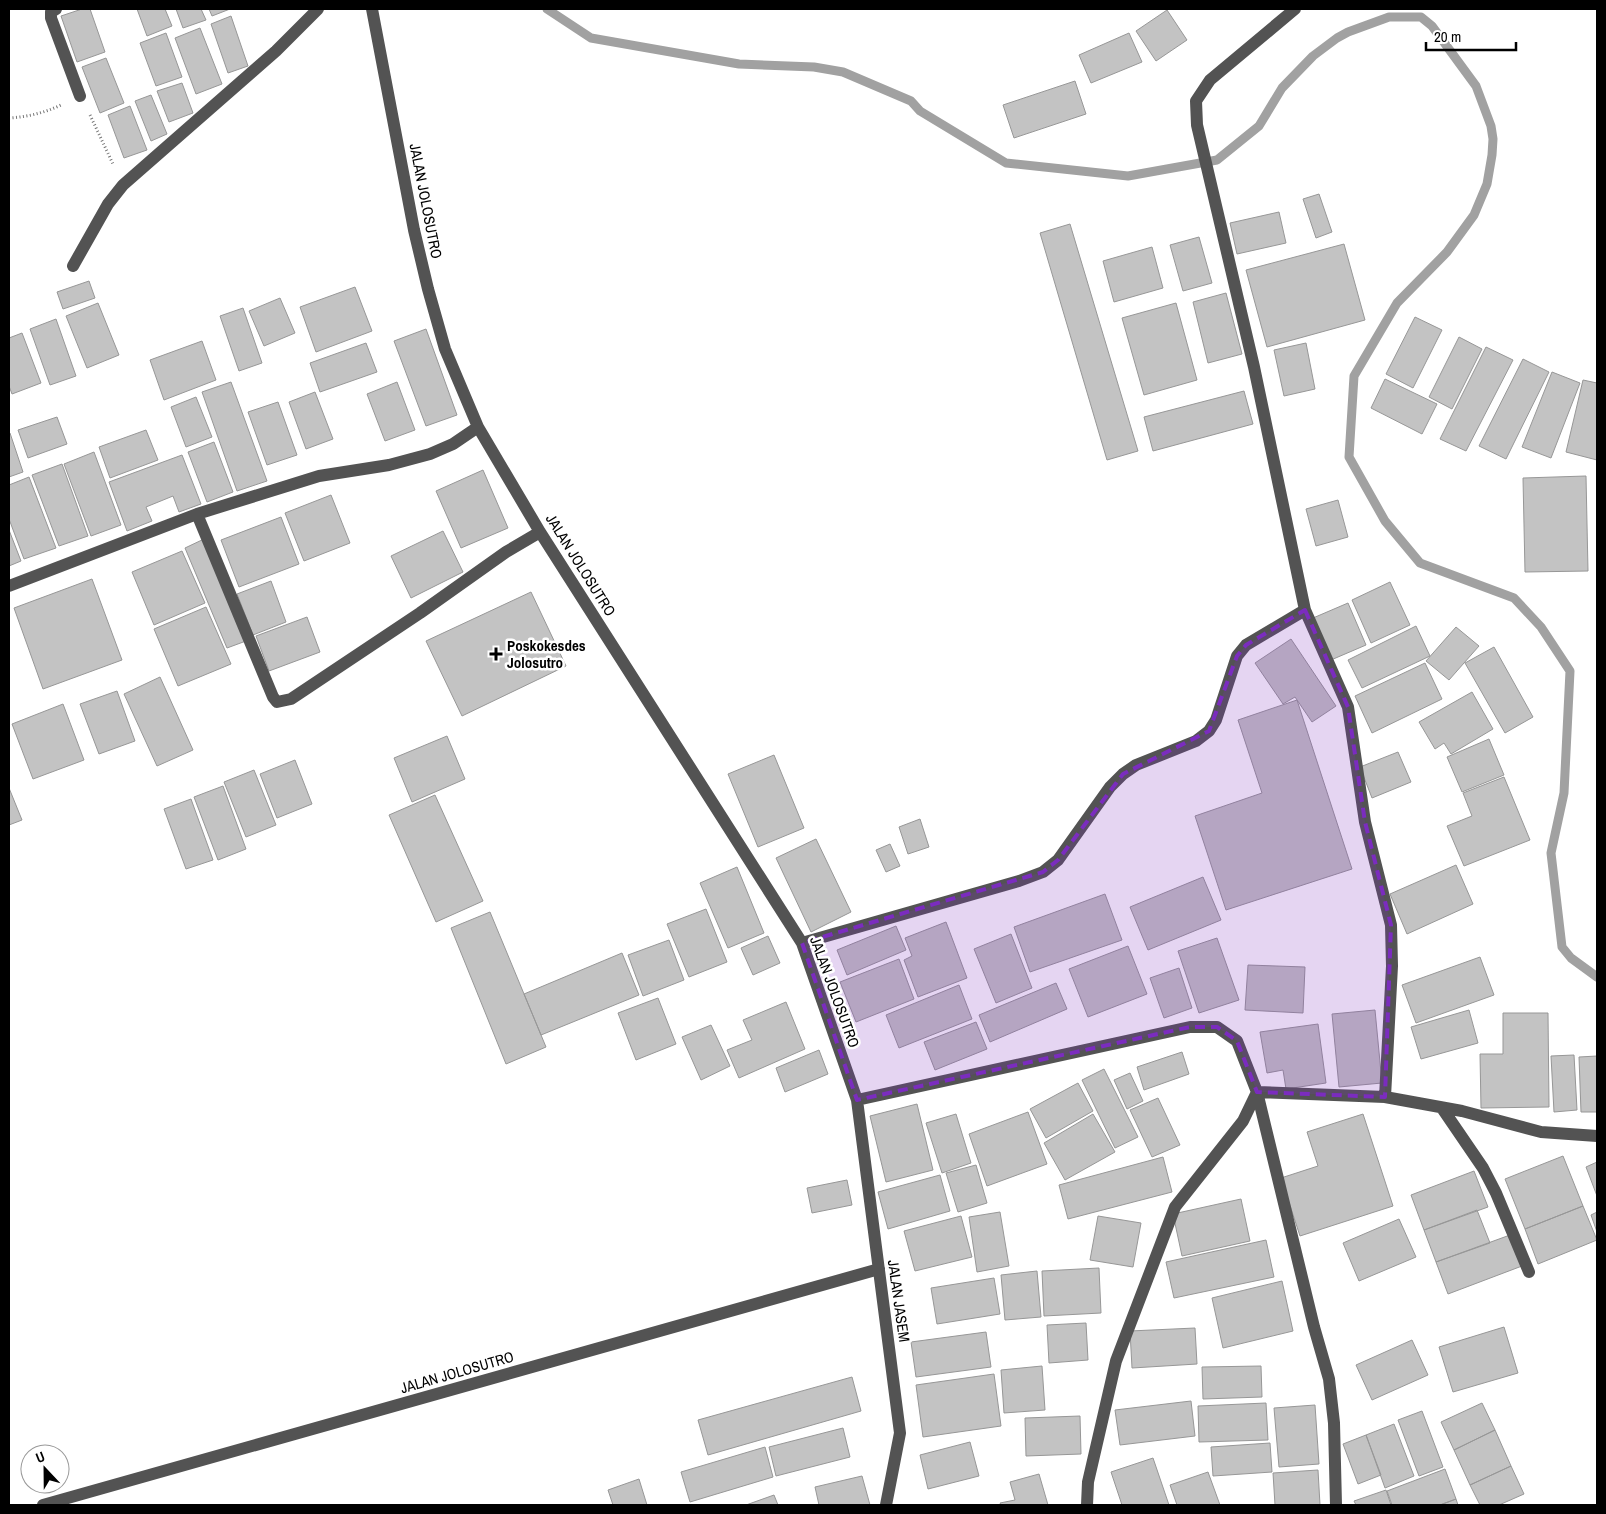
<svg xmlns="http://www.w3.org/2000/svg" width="1606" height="1514" font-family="'Archivo Narrow',sans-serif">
	<rect width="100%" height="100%" fill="#fff"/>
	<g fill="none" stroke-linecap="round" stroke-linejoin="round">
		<!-- stream -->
		<path stroke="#a1a1a1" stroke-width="9" d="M547,9l44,29 148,26 75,3 29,5 68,29 9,10 86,52 122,13 89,-16 42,-34 23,-38 31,-32 24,-18 11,-6 41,-15h32l11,9 44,60 15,40 2,13 -1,16 -5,29 -13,31 -27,37 -50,51 -43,73 -5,81 36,64 35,42 94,35 27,29 29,44 -6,122 -13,60 11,94 9,11 26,19"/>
	</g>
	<!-- building -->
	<path fill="#c3c3c3" stroke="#979797" d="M82,9h8l15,43 -28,10 -16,-46z
		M137,9h28l7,17 -25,10z
		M176,9h25l5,11 -23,8z
		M209,9h21l-18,7z
		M1167,10l20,30 -31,21 -20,-30z
		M231,16l17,50 -20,7 -17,-49z
		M200,28l22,56 -26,10 -21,-56z
		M166,33l16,44 -26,9 -16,-43z
		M1129,33l13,29 -51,21 -12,-28z
		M106,58l18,45 -24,10 -18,-46z
		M1075,81l11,33 -72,24 -11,-33z
		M182,83l11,30 -24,9 -12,-31z
		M151,95l16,39 -16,7 -16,-40z
		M130,106l17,44 -23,8 -16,-43z
		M1319,194l13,38 -16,6 -13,-39z
		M1279,212l7,31 -49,11 -7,-31z
		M1070,224l68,227 -31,9 -67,-227z
		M1199,237l13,46 -29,8 -13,-46z
		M1344,244l21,76 -98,27 -21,-77z
		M1152,247l11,41 -49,14 -11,-41z
		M89,281l6,17 -32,11 -6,-17z
		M355,287l17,44 -56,21 -16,-45z
		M1226,293l16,61 -34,9 -15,-61z
		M280,298l15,35 -31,13 -15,-35z
		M98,303l21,52 -32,13 -21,-52z
		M1176,303l21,77 -53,15 -22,-77z
		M243,308l19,55 -23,8 -19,-55z
		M1415,317l27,13 -29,58 -27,-14z
		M56,319l20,57 -26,9 -20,-56z
		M426,329l31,86 -31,11 -32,-85z
		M22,333l19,50 -29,11 -3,-8v-48z
		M1459,337l23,12 -30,60 -23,-12z
		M202,341l14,39 -52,20 -14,-40z
		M366,343l11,29 -57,20 -10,-29z
		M1306,343l9,46 -31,7 -10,-46z
		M1486,347l27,13 -47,91 -26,-12z
		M1523,359l26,13 -43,87 -27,-13z
		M1552,372l28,11 -29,75 -29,-11z
		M1385,379l52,25 -15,30 -51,-26z
		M1583,380l14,3v77l-31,-8z
		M231,382l36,99 -30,10 -35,-99z
		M397,382l18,48 -30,11 -18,-47z
		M1244,391l9,33 -100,27 -9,-34z
		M315,392l18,47 -27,10 -17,-47z
		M196,397l16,40 -26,10 -15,-40z
		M278,402l19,53 -30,10 -19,-53z
		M57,417l10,27 -39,14 -10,-28z
		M146,430l12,30 -48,18 -11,-31z
		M10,433l13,39 -14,5v-43z
		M214,442l19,50 -26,10 -19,-50z
		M94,452l27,73 -30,11 -27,-72z
		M182,455l19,49 -22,8 -6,-16 -27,11 6,14 -25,10 -18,-49z
		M62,464l26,72 -29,10 -27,-71z
		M483,470l25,58 -47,20 -25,-57z
		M1586,476l2,95 -63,1 -2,-94z
		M29,477l27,71 -32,11 -15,-40v-34z
		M331,495l19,48 -46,18 -19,-48z
		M1338,500l10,37 -32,9 -10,-37z
		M281,517l18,47 -60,23 -18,-47z
		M9,530l12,31 -12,5z
		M443,531l20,41 -52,26 -20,-42z
		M204,539l42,102 -19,7 -42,-100z
		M182,551l23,52 -51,22 -22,-53z
		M92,579l30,81 -79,29 -29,-81z
		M271,581l15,41 -33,13 -16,-41z
		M1390,582l20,43 -39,18 -19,-43z
		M531,592l35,74 -104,50 -36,-75z
		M1348,603l18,42 -35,15 -18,-42z
		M206,607l25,57 -53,22 -24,-57z
		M307,617l13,35 -51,19 -13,-35z
		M1416,626l14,30 -68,32 -14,-28z
		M1456,627l23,19 -30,34 -23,-19z
		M1291,639l45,67 -24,16 -17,-25 -12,7 -28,-41z
		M1494,647l39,70 -28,16 -40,-70z
		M1425,663l17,36 -70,34 -17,-37z
		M160,677l33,73 -36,16 -33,-72z
		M117,691l18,50 -36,13 -19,-50z
		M1472,692l21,37 -42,25 -7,-11 -9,6 -16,-27z
		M1297,700l55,169 -126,41 -31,-94 67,-23 -24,-73z
		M63,704l21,56 -51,19 -21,-55z
		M447,736l18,43 -53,23 -18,-44z
		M1489,739l15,36 -42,17 -15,-35z
		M1398,752l13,30 -39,16 -12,-31z
		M774,755l30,73 -46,19 -30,-73z
		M295,760l17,44 -35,14 -17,-44z
		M254,770l22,55 -30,12 -22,-55z
		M1504,777l26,63 -66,26 -17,-40 25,-10 -9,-23z
		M223,786l23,63 -28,11 -24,-63z
		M9,788l13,32 -13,5z
		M435,795l48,106 -47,21 -47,-107z
		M191,799l22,61 -27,9 -22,-60z
		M920,819l9,28 -21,7 -9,-27z
		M816,839l35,73 -40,20 -35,-74z
		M890,844l10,22 -14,6 -10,-22z
		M1456,865l17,39 -66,30 -17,-40z
		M737,867l27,66 -36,15 -28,-65z
		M1203,877l18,43 -73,30 -18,-43z
		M1105,894l17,46 -92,32 -16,-45z
		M706,909l21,53 -38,15 -22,-53z
		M490,912l56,135 -40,17 -55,-136z
		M946,922l21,56 -49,19 -14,-37 8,-4 -7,-18z
		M896,926l10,24 -59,25 -10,-25z
		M1011,934l21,54 -36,15 -22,-54z
		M768,936l12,27 -27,12 -12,-27z
		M1217,938l22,62 -40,13 -21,-62z
		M669,940l15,40 -41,16 -15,-41z
		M1128,946l19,48 -59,23 -19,-48z
		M622,953l17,42 -98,40 -17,-41z
		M1480,957l14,38 -78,28 -14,-38z
		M899,959l15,40 -58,23 -16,-40z
		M1248,965l57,2 -2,46 -58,-3z
		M1179,968l13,40 -28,10 -14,-40z
		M1056,983l11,26 -77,33 -11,-27z
		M959,985l13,34 -73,29 -13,-33z
		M658,998l18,46 -40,16 -18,-47z
		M786,1002l19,47 -66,29 -12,-28 25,-10 -9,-20z
		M1375,1010l7,73 -43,4 -7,-73z
		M1469,1010l9,33 -57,16 -10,-32z
		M1503,1013h45l1,94 -68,1 -1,-54h23z
		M976,1022l11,27 -52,21 -11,-28z
		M1318,1024l8,59 -40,6 -3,-19 -16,3 -7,-41z
		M711,1025l19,41 -29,14 -19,-43z
		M819,1050l9,24 -43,18 -9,-24z
		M1182,1052l7,22 -45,16 -7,-23z
		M1574,1055l3,55 -23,2 -3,-56z
		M1597,1056v56h-16l-2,-55z
		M1104,1069l34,68 -23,11 -33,-68z
		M1130,1073l13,28 -16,8 -13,-29z
		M1078,1083l15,28 -47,27 -16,-29z
		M1158,1098l22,47 -28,12 -22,-47z
		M917,1104l16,66 -47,12 -16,-66z
		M1028,1112l19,52 -60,22 -18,-52z
		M956,1114l15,49 -29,10 -16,-50z
		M1093,1114l22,38 -50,28 -21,-37z
		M1363,1114l30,92 -93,30 -19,-58 37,-12 -11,-34z
		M1563,1156l20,50 -58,23 -20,-50z
		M1163,1157l9,35 -104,27 -9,-34z
		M1597,1162v34l-11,-29z
		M976,1165l11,38 -29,9 -12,-39z
		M1474,1171l14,36 -64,23 -13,-35z
		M940,1175l10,36 -62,18 -10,-37z
		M847,1180l5,25 -40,8 -5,-25z
		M1241,1199l9,42 -68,15 -9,-42z
		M1583,1206l14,34 -59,24 -13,-35z
		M1477,1210l13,33 -54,19 -12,-32z
		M1000,1212l9,54 -32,6 -8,-55z
		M1597,1212v20l-6,-17z
		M961,1216l11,41 -57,14 -11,-40z
		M1098,1216l43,7 -8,44 -43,-7z
		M1399,1219l17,38 -57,24 -16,-38z
		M1510,1235l12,31 -74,28 -12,-32z
		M1266,1240l8,37 -100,21 -8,-36z
		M1099,1268l2,45 -57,3 -2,-45z
		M1037,1271l4,46 -36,3 -4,-45z
		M994,1278l6,36 -63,10 -6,-36z
		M1282,1281l11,50 -70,17 -11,-50z
		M1086,1323l2,37 -39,3 -2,-38z
		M1504,1327l14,46 -65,19 -14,-45z
		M1195,1328l2,36 -65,4 -2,-37z
		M986,1332l5,35 -75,10 -5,-35z
		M1412,1340l16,35 -56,25 -16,-35z
		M1042,1366l3,44 -41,3 -3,-43z
		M1261,1366l1,31 -59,2 -1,-32z
		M994,1374l7,52 -78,11 -7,-52z
		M852,1377l9,34 -153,44 -10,-35z
		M1191,1401l4,35 -75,9 -5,-35z
		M1266,1403l2,37 -69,2 -1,-36z
		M1482,1403l13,27 -41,20 -13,-28z
		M1315,1405l4,59 -40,3 -5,-59z
		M1422,1411l21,56 -24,9 -21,-56z
		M1080,1416l1,38 -55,2 -1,-38z
		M1394,1424l20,52 -29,12 -19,-53z
		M843,1428l7,29 -74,19 -7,-29z
		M1495,1430l16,36 -41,19 -16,-35z
		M1366,1435l15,40 -23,9 -15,-40z
		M970,1442l9,34 -51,13 -8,-34z
		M1270,1443l2,29 -59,4 -2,-29z
		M765,1447l8,30 -83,25 -9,-30z
		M1153,1458l16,47h-47l-11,-33z
		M1511,1466l13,28 -25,11h-19l-10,-20z
		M1445,1469l11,30 -16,6h-48l-5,-14z
		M1318,1470l2,35h-45l-2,-32z
		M1208,1472l12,33h-43l-7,-20z
		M1039,1474l9,31h-47l-1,-2 15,-3 -5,-18z
		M862,1476l8,29h-51l-4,-18z
		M639,1479l8,26h-34l-5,-15z
		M1386,1490l5,15h-35l-2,-4z
		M774,1495l4,10h-32z
		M1456,1499l2,6h-18z"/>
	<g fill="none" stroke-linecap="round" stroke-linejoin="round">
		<!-- path -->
		<path stroke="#757575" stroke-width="3" stroke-dasharray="1 2.5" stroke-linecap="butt" d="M90,115l23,49
			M9,118c18,-1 35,-5 52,-13"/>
		<!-- minor -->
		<path stroke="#535353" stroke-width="12" d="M56,9l-5,3v6l29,78
			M372,9l42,221 14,59 17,60 33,78 62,105 262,411 55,157 43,333 -14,72
			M1295,9l-85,71 -14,21 1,24 57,242 51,243 43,97 17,115 26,103 1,41 -7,131
			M73,266l35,-62 15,-19 153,-134 42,-42
			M197,514l76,183 4,5 14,-3 129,-86 86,-61 34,-20
			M9,586l188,-72 122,-38 70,-11 41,-11 23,-10 25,-17
			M802,943l217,-62 24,-9 15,-12 52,-73 13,-13 13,-9 60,-24 13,-10 7,-11 21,-64 9,-11 59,-35
			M1257,1092l128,5 77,14 79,21 56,4
			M857,1100l333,-73h27l20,14 20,51 57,235 15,52 5,44 2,82
			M1442,1108l41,60 13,25 33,79
			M43,1505l836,-236
			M1087,1505l1,-23 28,-121 59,-154 68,-86 14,-29"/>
	</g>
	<!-- marked area -->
	<path fill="#7b2cbf" fill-opacity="0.2" stroke="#7b2cbf" stroke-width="4" stroke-dasharray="10 6" stroke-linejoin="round" d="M1305,610l43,97 17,115 26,103 -6,172 -128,-5 -20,-51 -20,-14h-27l-333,73 -55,-157 241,-71 15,-12 65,-86 86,-43 28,-75 9,-11z"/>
	<!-- markers -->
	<path fill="#000" stroke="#fff" stroke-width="2" d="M493.5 646.5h5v5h5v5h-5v5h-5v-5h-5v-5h5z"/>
	<g text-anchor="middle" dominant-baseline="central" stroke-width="5" stroke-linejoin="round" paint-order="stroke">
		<!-- street labels -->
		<g font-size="15" fill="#000" stroke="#fff">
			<text transform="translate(426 201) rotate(79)">JALAN JOLOSUTRO</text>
			<text transform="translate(581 565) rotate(58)">JALAN JOLOSUTRO</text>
			<text transform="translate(835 992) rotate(70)">JALAN JOLOSUTRO</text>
			<text transform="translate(899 1301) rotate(82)">JALAN JASEM</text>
			<text transform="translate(457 1372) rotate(-16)">JALAN JOLOSUTRO</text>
		</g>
		<!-- poi labels -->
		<g font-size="15" font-weight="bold" fill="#000" stroke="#fff" text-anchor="start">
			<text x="507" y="645">Poskokesdes<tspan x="507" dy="17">Jolosutro</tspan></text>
		</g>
	</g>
	<!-- border -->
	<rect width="1606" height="1514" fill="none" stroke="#000000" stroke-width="20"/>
	<!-- north arrow -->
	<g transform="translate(45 1469) rotate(338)"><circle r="24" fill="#ffffff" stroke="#999999"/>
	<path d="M0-4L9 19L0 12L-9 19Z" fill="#000000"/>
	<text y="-8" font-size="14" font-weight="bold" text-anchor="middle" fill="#000000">U</text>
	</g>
	<!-- scale -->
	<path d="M1426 42v8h90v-8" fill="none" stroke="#000000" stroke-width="2.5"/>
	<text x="1434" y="42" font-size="15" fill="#000000" stroke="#ffffff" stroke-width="4" paint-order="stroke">20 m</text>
</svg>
